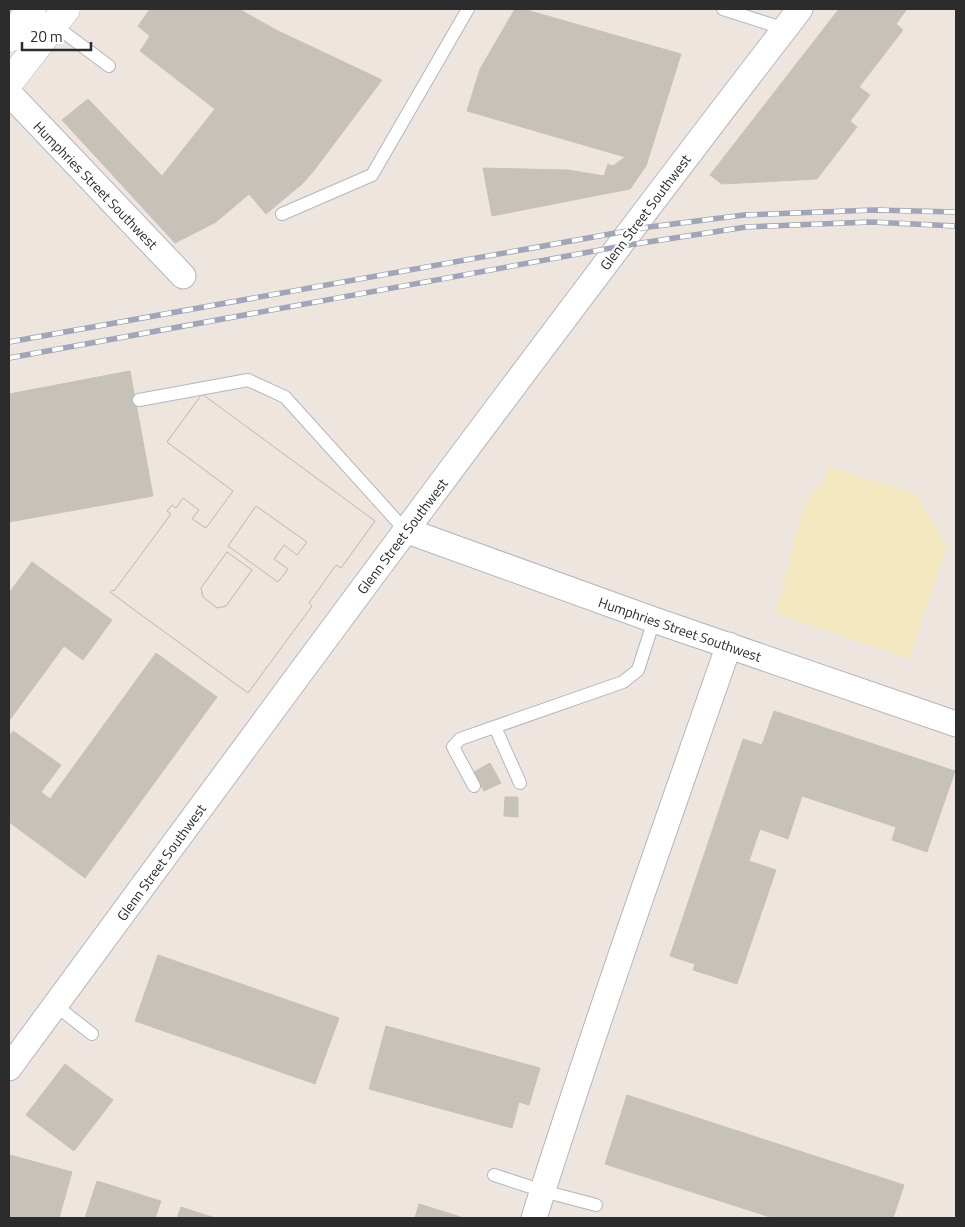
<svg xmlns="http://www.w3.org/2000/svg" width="965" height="1227" font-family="'Titillium Web',sans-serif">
	<rect width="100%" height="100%" fill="#eee6de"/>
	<!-- sand -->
	<path fill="#f4e8c0" d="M828,466l88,28 31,52 -38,113 -133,-46 25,-98 10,-21 14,-15z"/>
	<!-- building -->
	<path fill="#c6c1b9" stroke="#cac2b7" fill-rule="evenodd" d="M150,9h89l37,21 106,50 -70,93 -10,11 -36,30 -17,-20 -33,28 -41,21 -113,-123 26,-21 74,77 53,-67 -75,-58 10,-15 -12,-10z
		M515,9h8l158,45 -35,112 -16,23 -138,27 -9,-48 85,2 36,6 4,-12 5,2 12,-9 -158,-46 13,-42z
		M839,9h68l-11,15 7,6 -44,57 11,8 -20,26 7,6 -40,52 -95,5 -12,-9z
		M130,371l23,125 -144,26v-128z
		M202,394l173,127 -34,47 -5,-3 -27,38 3,3 -64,87 -138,-101 2,-2 2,1 57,-77 -4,-3 5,-6 4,3 7,-10 16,12 -7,9 14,9 27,-37 -66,-49zM256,506l51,36 -10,13 -13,-10 -10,14 14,10 -10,13 -50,-36zM227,552l25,18 -26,36 -9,2 -14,-11 -2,-9z
		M202,394l173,127 -34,47 -5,-3 -27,38 3,3 -64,87 -138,-101 2,-2 2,1 57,-77 -4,-3 5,-6 4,3 7,-10 16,12 -7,9 14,9 27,-37 -66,-49zM256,506l51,36 -10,13 -13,-10 -10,14 14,10 -10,13 -50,-36zM227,552l25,18 -26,36 -9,2 -14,-11 -2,-9z
		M32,562l80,58 -29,40 -19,-14 -55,75v-128z
		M156,653l61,44 -132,181 -76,-56v-85l4,-6 48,34 -20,27 9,7z
		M774,711l181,60 -28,81 -35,-12 4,-13 -94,-31 -14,43 -28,-10 -11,32 27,9 -39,114 -44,-14 2,-6 -25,-8 73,-217 19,6z
		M490,763l11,20 -17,8 -10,-19z
		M505,797h13v20l-14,-1z
		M158,955l181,63 -24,66 -180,-63z
		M386,1026l154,42 -11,37 -10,-3 -7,26 -143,-39z
		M65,1064l48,36 -39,51 -48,-36z
		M627,1095l277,90 -11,33h-120l-168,-54z
		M10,1155l62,17 -13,46h-42l-8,-2v-56z
		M97,1181l64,20 -6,17h-70z
		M419,1204l45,14h-49z
		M181,1207l34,11h-38z"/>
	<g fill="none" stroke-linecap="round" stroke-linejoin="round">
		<defs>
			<path id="service" d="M723,9l62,20
				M54,25l55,41
				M282,214l90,-39 96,-166
				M139,400l109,-20 37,17 120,133
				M495,727l25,56
				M474,786l-21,-39 7,-8 163,-57 15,-12 16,-50
				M55,1005l37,29
				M494,1175l49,16 53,14"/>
			<path id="minor" d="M9,93l174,183
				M405,530l249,90 302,104
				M9,1068c261,-355 522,-710 791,-1059
				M534,1218c61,-192 128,-382 195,-573"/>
			<path id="secondary" d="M9,38l23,-29
				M9,83l57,-74"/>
		</defs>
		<!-- service casing -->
		<use href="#service" stroke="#b2b6c0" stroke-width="14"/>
		<!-- minor casing -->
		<use href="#minor" stroke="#b2b6c0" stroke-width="27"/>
		<!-- secondary casing -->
		<use href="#secondary" stroke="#b2b6c0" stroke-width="29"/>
		<!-- service -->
		<use href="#service" stroke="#fff" stroke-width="12"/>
		<!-- minor -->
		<use href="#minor" stroke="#fff" stroke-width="25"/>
		<!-- secondary -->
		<use href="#secondary" stroke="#fff" stroke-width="28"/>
		<defs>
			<path id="rail" d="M9,342l640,-115 95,-12 130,-5 82,2
				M9,358l613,-112 124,-19 125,-5 85,4"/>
		</defs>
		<!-- rail casing -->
		<use href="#rail" stroke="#a0a5b7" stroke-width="5.5"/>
		<!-- rail -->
		<use href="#rail" stroke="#fff" stroke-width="4" stroke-dasharray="11" stroke-linecap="butt"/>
	</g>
	<g text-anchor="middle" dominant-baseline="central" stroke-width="4" stroke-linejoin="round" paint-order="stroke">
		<!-- street labels -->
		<g font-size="14" fill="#2c2c2c" stroke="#fff">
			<text transform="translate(96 185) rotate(46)">Humphries Street Southwest</text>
			<text transform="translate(645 212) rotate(-53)">Glenn Street Southwest</text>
			<text transform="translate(402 536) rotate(-53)">Glenn Street Southwest</text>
			<text transform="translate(680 629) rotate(19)">Humphries Street Southwest</text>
			<text transform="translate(161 862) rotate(-54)">Glenn Street Southwest</text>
		</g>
	</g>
	<!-- border -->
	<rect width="965" height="1227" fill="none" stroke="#2c2c2c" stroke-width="20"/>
	<!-- scale -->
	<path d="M22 42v8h69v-8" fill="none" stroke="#2c2c2c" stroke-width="2.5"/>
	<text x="30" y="42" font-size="15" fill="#2c2c2c" stroke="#ffffff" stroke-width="4" paint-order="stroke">20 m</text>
</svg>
